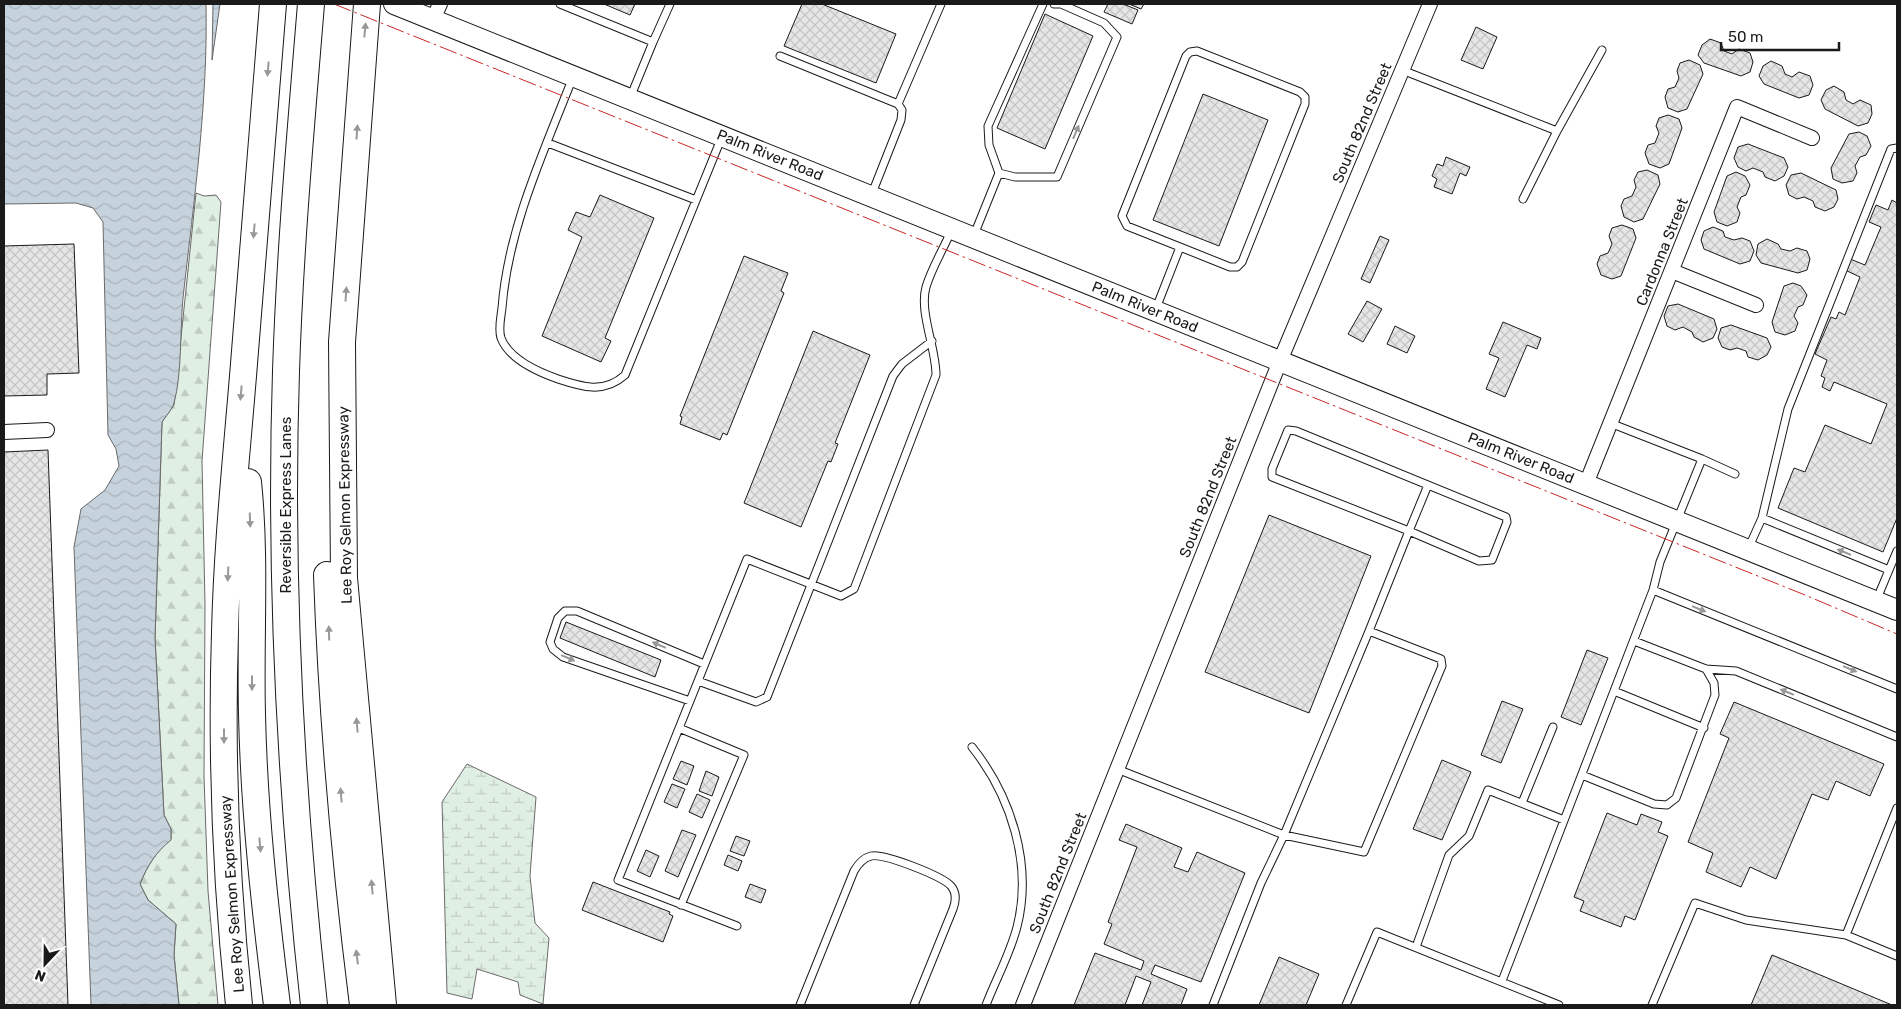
<svg xmlns="http://www.w3.org/2000/svg" width="1901" height="1009" font-family="Rubik,sans-serif">
	<defs>
		<pattern id="forest-firs" width="22" height="20" patternUnits="userSpaceOnUse" patternTransform="scale(1.25)"><rect width="22" height="20" fill="#e0efe3"/><path d="M5 1l3.5 6h-7zM16 11l3.5 6h-7z" fill="#c0ccc2"/></pattern>
		<pattern id="wetland-marsh" width="20" height="14" patternUnits="userSpaceOnUse" patternTransform="scale(1.25)"><rect width="20" height="14" fill="#e0efe3"/><path d="M1 5h8M5 5V1M11 12h8M15 12V8" fill="none" stroke="#c0ccc2"/></pattern>
		<pattern id="water-waves" width="16" height="10" patternUnits="userSpaceOnUse" patternTransform="scale(1.25)"><rect width="16" height="10" fill="#c6d2dc"/><path d="M0 5q4-4 8 0t8 0" fill="none" stroke="#aab4bc"/></pattern>
		<pattern id="building-cross-hatch" width="8" height="8" patternUnits="userSpaceOnUse" patternTransform="scale(1.25)"><rect width="8" height="8" fill="#e6e6e6"/><path d="M0 0l8 8M0 8l8-8" fill="none" stroke="#c5c5c5"/></pattern>
	</defs>
	<rect width="100%" height="100%" fill="#fff"/>
	<!-- forest -->
	<path fill="url(#forest-firs)" stroke="#6a6a6a" d="M196,193l8,3 12,-1 5,7 -19,259 3,143 -1,172 4,115 10,114h-39l-5,-50 2,-31 -28,-24 -8,-16c7,-18 16,-32 31,-45v-10l-7,-14 -9,-177 7,-216 12,-17z"/>
	<!-- wetland -->
	<path fill="url(#wetland-marsh)" stroke="#6a6a6a" d="M467,764l69,33 -6,79 5,47 14,15 -6,66 -23,-9 -2,-13 -41,-13 -5,30 -25,-6 -5,-191z"/>
	<!-- water -->
	<path fill="url(#water-waves)" stroke="#6a6a6a" d="M4,4h202c2,98 -12,196 -23,294 -3,31 -1,77 -9,105 -2,7 -9,14 -12,19l-7,216 9,177 7,14v11c-15,12 -24,26 -31,44l8,16 28,24 -2,31 5,50h-88l-17,-458 7,-38 24,-19 14,-24 -3,-17 -8,-14 -5,-213 -10,-14 -17,-5 -72,1z
		M213,4h7l-8,56z"/>
	<!-- building -->
	<path fill="url(#building-cross-hatch)" stroke="#1a1a1a" d="M604,4h31l-5,11z
		M802,4h20l74,30 -20,49 -92,-37z
		M1108,4h15l15,6 -6,14 -28,-12z
		M1129,4h15l-3,5z
		M1045,14l48,22 -48,113 -48,-21z
		M1476,27l21,10 -14,32 -22,-9z
		M1710,39l11,4 3,8 8,3 7,-5 11,4 3,9 -3,10 -9,4 -37,-13 -6,-8 4,-10z
		M1689,60l11,5 3,9 -16,35 -9,3 -10,-4 -3,-11 3,-8 7,-2 4,-9 -2,-7 3,-8z
		M1771,61l11,5 3,8 7,3 7,-5 11,4 3,9 -4,10 -10,3 -35,-14 -5,-8 4,-10z
		M1834,86l10,6 2,8 7,4 7,-4 11,5 1,9 -4,9 -10,3 -33,-17 -4,-9 5,-10z
		M1203,94l65,26 -49,126 -66,-26z
		M1668,115l11,4 3,9 -13,36 -9,4 -11,-4 -4,-11 3,-8 7,-2 4,-10 -3,-7 3,-8z
		M1859,132l8,4 4,10 -5,9 -6,2 -5,9 2,7 -4,8 -11,2 -9,-4 -2,-11 18,-34z
		M1748,144l36,14 4,9 -4,9 -9,5 -10,-4 -2,-5 -10,-4 -7,3 -8,-4 -4,-9 4,-11z
		M1446,157l24,10 -4,9 -6,-3 -8,21 -18,-7 3,-8 -5,-3 5,-12 6,2z
		M1647,170l11,5 2,9 -17,35 -9,3 -10,-5 -3,-11 3,-7 8,-3 4,-9 -2,-7 4,-8z
		M1736,172l9,4 5,9 -4,10 -5,2 -4,10 3,6 -3,9 -10,4 -10,-4 -3,-10 13,-36z
		M1801,173l35,17 2,9 -4,8 -9,4 -10,-4 -2,-6 -9,-4 -7,2 -8,-4 -3,-10 5,-10z
		M600,195l54,23 -49,120 6,3 -10,21 -59,-26 40,-99 -14,-7 8,-18 14,5z
		M1892,200l5,3v315l-14,34 -105,-44 16,-40 11,4 20,-47 46,19 16,-40 -53,-22 -4,9 -8,-4 3,-9 -4,-2 6,-16 -12,-6 16,-37 5,2 3,-7 6,3 15,-38 -15,-7 5,-11 15,6 16,-38 -12,-5 7,-17 12,5z
		M1622,225l11,4 3,9 -15,38 -9,3 -11,-4 -4,-11 3,-8 8,-3 4,-9 -3,-8 3,-8z
		M1713,227l10,4 2,6 9,3 8,-2 8,3 4,10 -4,10 -10,3 -36,-15 -3,-9 3,-9z
		M1380,236l9,4 -19,43 -9,-4z
		M1767,239l11,5 3,5 9,2 7,-3 10,3 3,8 -3,11 -9,3 -37,-10 -5,-8 2,-11z
		M74,244l5,129 -32,1v21l-43,1v-150z
		M744,256l44,17 -7,18 3,2 -57,142 -4,-2 -3,7 -40,-16 2,-7 -2,-1z
		M1793,283l8,3 6,9 -4,10 -5,2 -4,9 4,7 -3,8 -10,4 -10,-3 -3,-10 12,-36z
		M1367,301l15,8 -19,33 -15,-8z
		M1678,304l36,15 3,10 -4,9 -10,4 -9,-5 -2,-5 -9,-5 -8,3 -8,-4 -3,-10 4,-10z
		M1503,322l38,16 -4,11 -10,-4 -22,52 -19,-8 13,-31 -10,-4z
		M1731,325l36,13 4,9 -4,8 -9,5 -10,-3 -2,-6 -9,-3 -7,2 -8,-3 -4,-9 3,-10z
		M1395,326l20,10 -8,17 -20,-9z
		M813,331l57,24 -35,88 3,1 -7,18 -3,-1 -27,66 -57,-24z
		M48,450l20,555h-64v-553z
		M1269,515l102,41 -62,157 -104,-41z
		M566,622l95,38 -6,17 -95,-39z
		M1587,650l21,8 -27,67 -20,-8z
		M1502,701l21,8 -22,54 -20,-8z
		M1734,702l150,62 -14,32 -34,-15 -8,19 -16,-6 -36,85 -26,-12 -9,20 -35,-15 7,-19 -25,-11 41,-104 -9,-4z
		M1442,760l29,12 -29,68 -29,-11z
		M681,761l13,5 -7,19 -14,-6z
		M706,771l13,6 -7,19 -13,-5z
		M672,784l13,5 -8,19 -13,-6z
		M697,794l13,6 -8,18 -13,-6z
		M1607,813l30,12 4,-11 21,8 -4,10 10,4 -33,84 -10,-4 -4,11 -41,-16 4,-10 -10,-4z
		M1126,824l56,24 -8,19 14,5 9,-20 48,21 -44,109 -46,-17 -4,9 36,15 -6,16h-39l9,-23 -15,-6 -11,29h-51l21,-52 46,17 3,-9 -40,-17 8,-20 -4,-2 29,-75 -18,-7z
		M682,830l14,5 -18,42 -13,-6z
		M736,836l14,5 -6,15 -14,-5z
		M646,850l13,6 -9,21 -13,-6z
		M728,855l14,6 -4,10 -14,-6z
		M593,882l77,30 -1,2 4,2 -10,26 -81,-32z
		M750,884l16,6 -5,13 -16,-6z
		M1772,955l22,9 98,41h-141z
		M1279,957l40,17 -13,31h-47z"/>
	<g fill="none" stroke-linecap="round" stroke-linejoin="round">
		<defs>
			<path id="lane" d="M560,4l93,38 -23,56
				M1043,4l-55,122 1,19 10,28 16,4h42l60,-140 -13,-14 -43,-19h-7
				M653,42l17,-38
				M780,56l118,48 4,6 -1,10 -30,76
				M1402,70l155,61 -34,68
				M573,77c-29,74 -65,151 -71,231 -1,9 -4,21 -1,30 8,21 37,34 57,41 24,8 46,15 67,-4l96,-236
				M898,104l43,-100
				M1557,131l45,-81
				M548,143l148,57
				M974,235l25,-62
				M1155,311l25,-64 50,20h7l5,-5 63,-158v-7l-5,-5 -103,-41 -7,1 -4,4 -64,160 5,10 53,21
				M1702,459l33,15
				M1762,518l127,52
				M1748,549l14,-31 26,-109 103,-260 6,-1
				M1653,590l244,99
				M1876,601l21,-50
				M1369,631l40,-100 -137,-54v-8l16,-39 8,1 210,86 1,5 -15,38 -13,1 -70,-30 19,-46
				M1369,631l72,28 1,7 -78,186 -80,-17z
				M1634,641l72,28 30,2 161,66
				M698,681l58,21 11,-5 126,-321 9,-12 30,-23
				M1614,691l90,37
				M690,701l-127,-44 -10,-8 -3,-7 8,-24 7,-7h12l127,53
				M679,728l65,27 -63,150
				M972,747c39,49 61,117 45,180 -7,27 -21,52 -31,78
				M1117,769l167,66 -23,48 -48,122
				M1582,775l72,29 13,1 9,-7 39,-103 -1,-12 -8,-14
				M1522,803l31,-76
				M1897,808l-51,127 51,21
				M737,926l-119,-46 129,-321 94,37 13,-7 82,-214c0,-27 -17,-63 -10,-88 6,-20 18,-39 26,-58
				M1416,947l33,-92 20,-19 19,-46 76,30
				M1502,981l151,-391 7,-28 42,-103 -92,-36
				M800,1005l54,-134c4,-7 9,-13 17,-15 13,-3 71,20 80,30 6,7 5,15 2,23l-39,96
				M1346,1005l31,-73 182,73
				M1652,1005l43,-102 51,17 100,15"/>
			<path id="street" d="M433,19l7,-15
				M1672,271l84,34
				M4,432l43,-2
				M1586,484l151,-377 75,31
				M1023,1005l257,-644 150,-357"/>
			<path id="secondary" d="M394,4l1503,606"/>
			<path id="highway" d="M311,4c-10,122 -21,244 -25,367 -7,211 5,424 28,634
				M367,4l-25,338 2,236 39,427
				M248,482c8,77 2,155 4,232 2,97 13,195 25,291
				M327,575c5,144 18,287 36,430
				M239,1005c-13,-123 -18,-248 -14,-373 2,-85 11,-171 18,-256 10,-124 20,-248 30,-372"/>
		</defs>
		<!-- lane casing -->
		<use href="#lane" stroke="#1a1a1a" stroke-width="9"/>
		<!-- street casing -->
		<use href="#street" stroke="#1a1a1a" stroke-width="16"/>
		<!-- secondary casing -->
		<use href="#secondary" stroke="#1a1a1a" stroke-width="22"/>
		<!-- highway casing -->
		<use href="#highway" stroke="#1a1a1a" stroke-width="28"/>
		<!-- lane -->
		<use href="#lane" stroke="#fff" stroke-width="7"/>
		<!-- street -->
		<use href="#street" stroke="#fff" stroke-width="14"/>
		<!-- secondary -->
		<use href="#secondary" stroke="#fff" stroke-width="20"/>
		<!-- highway -->
		<use href="#highway" stroke="#fff" stroke-width="26"/>
		<!-- power -->
		<path stroke="#c62828" stroke-width="1" stroke-dasharray="18 4 2.5 4" stroke-linecap="butt" d="M334,4l1471,591 92,39"/>
	</g>
	<!-- one-way arrows -->
	<defs><path id="oneway-solid" d="M-6-.8H1V-3.2L6.5 0L1 3.2V.8H-6Z" transform="scale(1.25)"/></defs>
	<g fill="#989898">
		<use href="#oneway-solid" transform="translate(365 30) rotate(-85)"/>
		<use href="#oneway-solid" transform="translate(268 69) rotate(95)"/>
		<use href="#oneway-solid" transform="translate(357 132) rotate(-86)"/>
		<use href="#oneway-solid" transform="translate(1076 132) rotate(-67)"/>
		<use href="#oneway-solid" transform="translate(254 231) rotate(95)"/>
		<use href="#oneway-solid" transform="translate(346 294) rotate(-86)"/>
		<use href="#oneway-solid" transform="translate(241 393) rotate(95)"/>
		<use href="#oneway-solid" transform="translate(250 520) rotate(88)"/>
		<use href="#oneway-solid" transform="translate(1844 552) rotate(-158)"/>
		<use href="#oneway-solid" transform="translate(228 574) rotate(93)"/>
		<use href="#oneway-solid" transform="translate(1699 609) rotate(22)"/>
		<use href="#oneway-solid" transform="translate(329 633) rotate(-92)"/>
		<use href="#oneway-solid" transform="translate(659 645) rotate(-157)"/>
		<use href="#oneway-solid" transform="translate(568 658) rotate(23)"/>
		<use href="#oneway-solid" transform="translate(1850 669) rotate(22)"/>
		<use href="#oneway-solid" transform="translate(252 683) rotate(90)"/>
		<use href="#oneway-solid" transform="translate(1787 692) rotate(-158)"/>
		<use href="#oneway-solid" transform="translate(357 725) rotate(-95)"/>
		<use href="#oneway-solid" transform="translate(224 736) rotate(90)"/>
		<use href="#oneway-solid" transform="translate(341 795) rotate(-95)"/>
		<use href="#oneway-solid" transform="translate(260 845) rotate(85)"/>
		<use href="#oneway-solid" transform="translate(372 887) rotate(-95)"/>
		<use href="#oneway-solid" transform="translate(357 957) rotate(-97)"/>
	</g>
	<g text-anchor="middle" dominant-baseline="central" stroke-width="4" stroke-linejoin="round" paint-order="stroke">
		<!-- street labels -->
		<g font-size="15" fill="#1a1a1a" stroke="#fff">
			<text transform="translate(1362 123) rotate(-67)">South 82nd Street</text>
			<text transform="translate(770 155) rotate(22)">Palm River Road</text>
			<text transform="translate(1662 252) rotate(-68)">Cardonna Street</text>
			<text transform="translate(1145 307) rotate(22)">Palm River Road</text>
			<text transform="translate(1521 458) rotate(22)">Palm River Road</text>
			<text transform="translate(1208 497) rotate(-68)">South 82nd Street</text>
			<text transform="translate(286 505) rotate(-90)">Reversible Express Lanes</text>
			<text transform="translate(345 505) rotate(-91)">Lee Roy Selmon Expressway</text>
			<text transform="translate(1058 873) rotate(-68)">South 82nd Street</text>
			<text transform="translate(232 894) rotate(-94)">Lee Roy Selmon Expressway</text>
		</g>
	</g>
	<!-- border -->
	<rect width="1901" height="1009" fill="none" stroke="#1a1a1a" stroke-width="10"/>
	<!-- north arrow -->
	<g transform="translate(45 964) rotate(202)" stroke="#ffffff" stroke-width="4" paint-order="stroke">
	<path d="M0-4L9 19L0 12L-9 19Z" fill="#1a1a1a"/>
	<text y="-8" font-size="14" font-weight="bold" text-anchor="middle" fill="#1a1a1a">N</text>
	</g>
	<!-- scale -->
	<path d="M1721 42v8h118v-8" fill="none" stroke="#1a1a1a" stroke-width="2.5"/>
	<text x="1728" y="42" font-size="15" fill="#1a1a1a" stroke="#ffffff" stroke-width="4" paint-order="stroke">50 m</text>
</svg>
